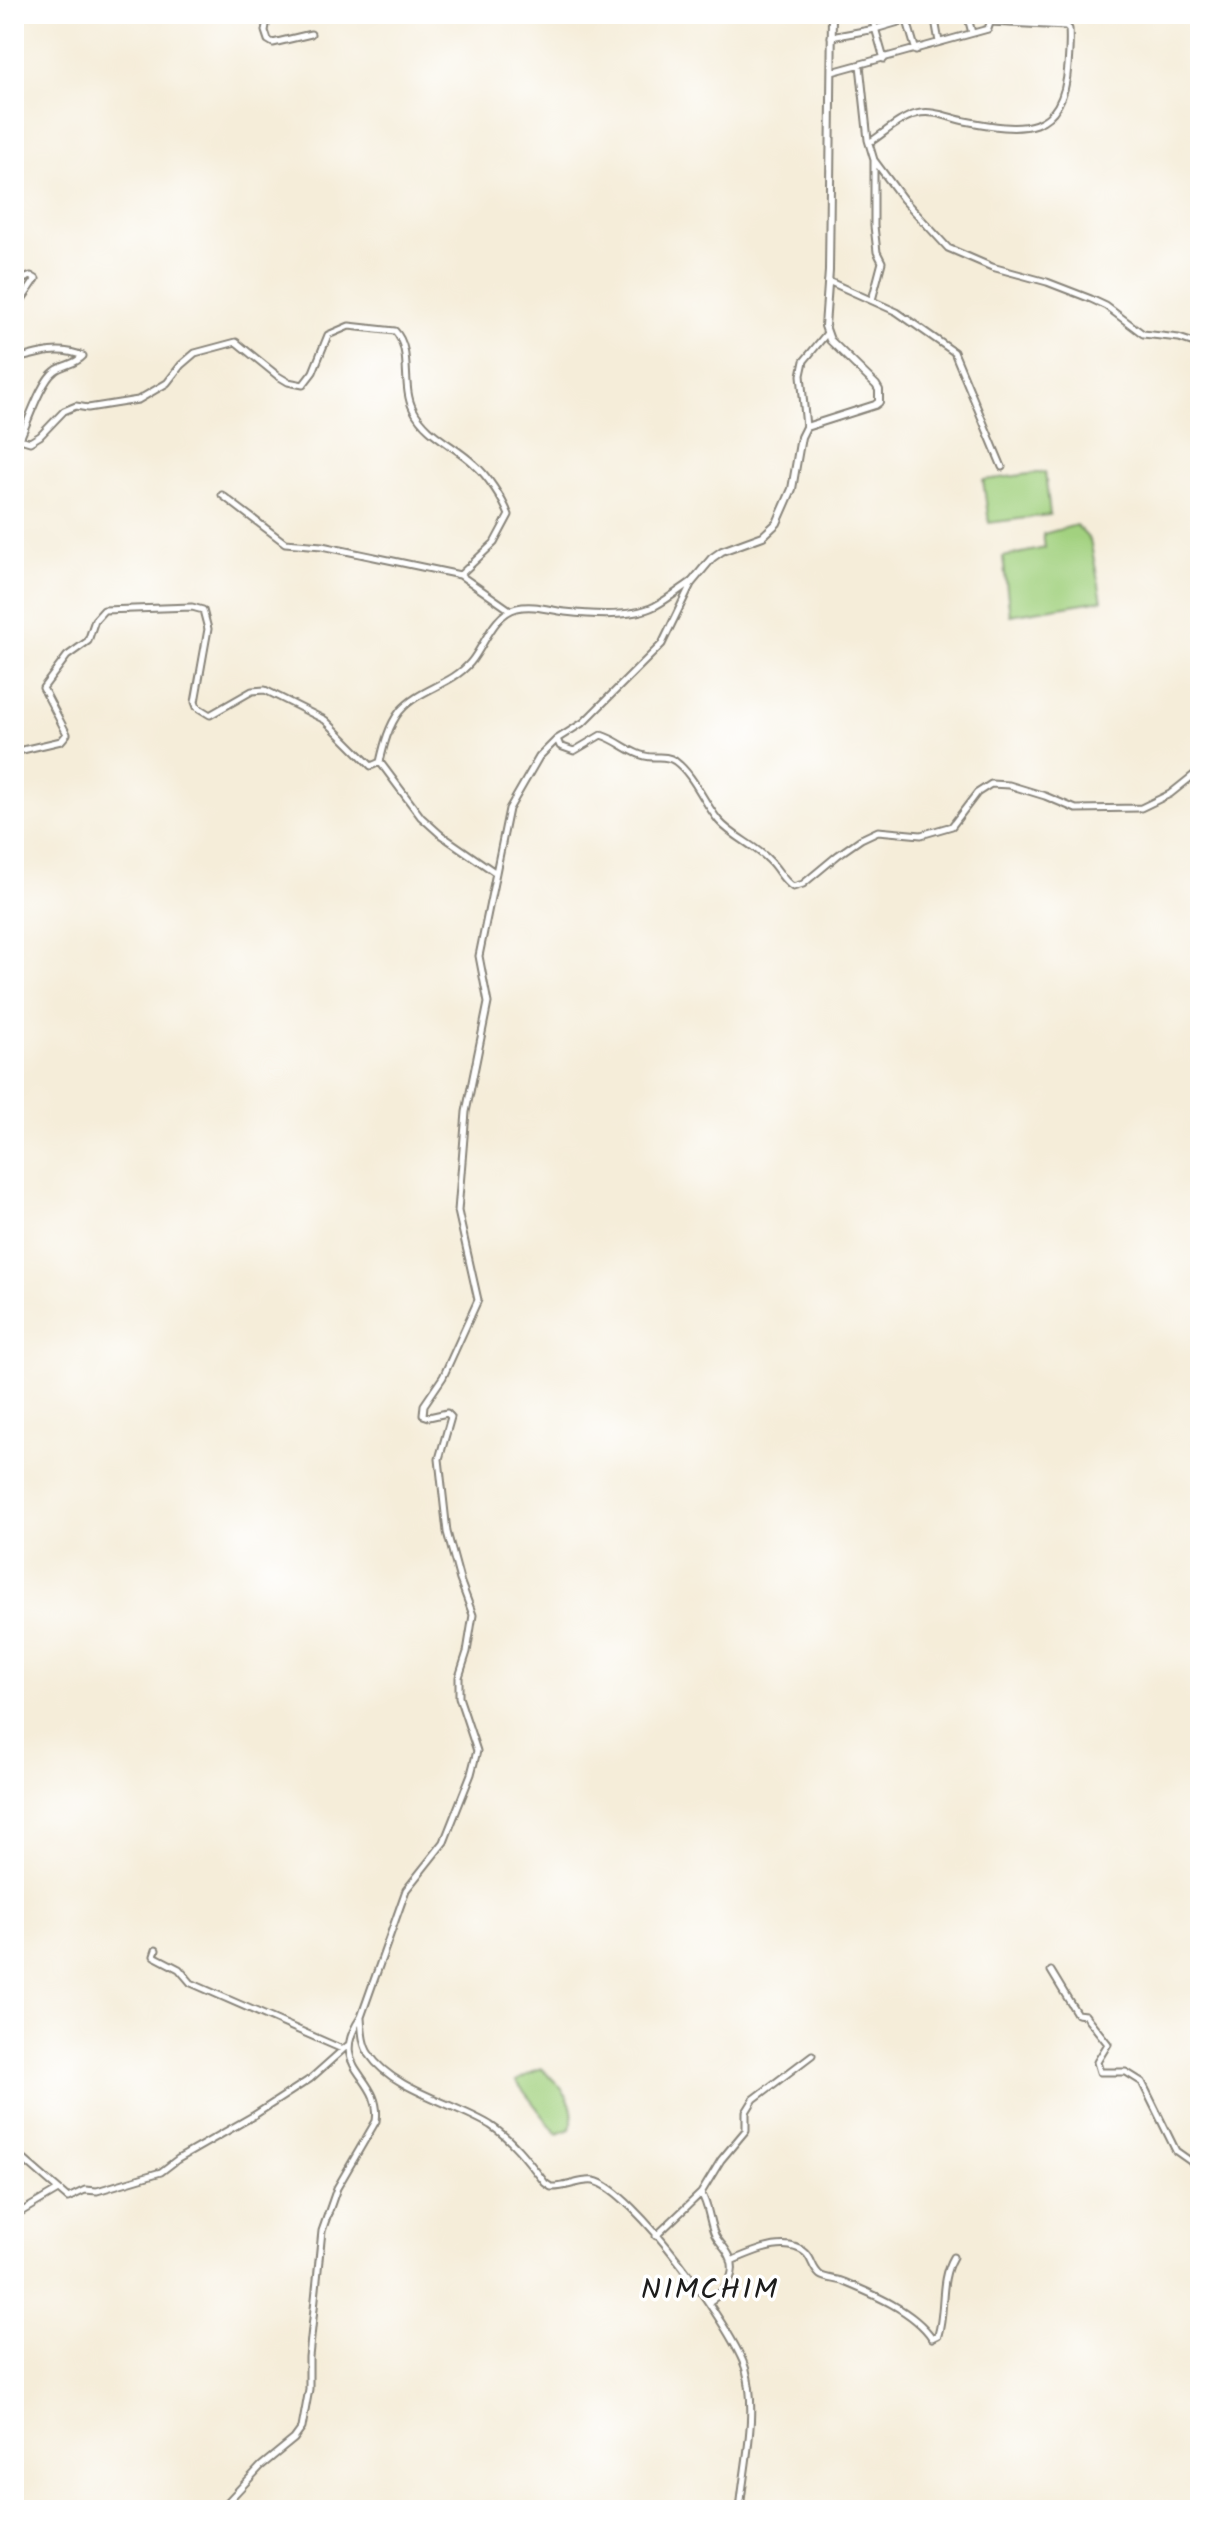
<svg xmlns="http://www.w3.org/2000/svg" width="1214" height="2524" font-family="Kalam,sans-serif">
	<rect width="100%" height="100%" fill="#fff"/>
	<filter id="ink" filterUnits="userSpaceOnUse"><feTurbulence type="fractalNoise" baseFrequency=".0125" numOctaves="2"/><feDisplacementMap in="SourceGraphic" scale="16" xChannelSelector="R" yChannelSelector="G"/><feConvolveMatrix kernelMatrix="1 2 1 2 8 2 1 2 1" color-interpolation-filters="sRGB"/></filter>
	<filter id="wash" filterUnits="userSpaceOnUse"><feTurbulence type="fractalNoise" baseFrequency=".006" numOctaves="4" result="noise"/><feDisplacementMap in="SourceGraphic" scale="32" xChannelSelector="R" yChannelSelector="G"/><feGaussianBlur stdDeviation="1.8" result="paint"/><feColorMatrix in="noise" values="0 0 0 0 0 0 0 0 0 0 0 0 0 0 0 0 0 1.4 0 .05"/><feComposite in="paint" operator="in"/></filter>
	<g filter="url(#wash)">
		<rect width="100%" height="100%" fill="#f5edd9"/>
		<!-- green -->
		<path fill="#a2d17f" stroke="#5f764e" stroke-width="2" d="M1045,472l5,43 -61,8 -6,-43z
			M1076,525l14,15 12,60 -92,15 -7,-58 42,-9 -2,-14z
			M541,2068c18,16 39,36 29,61l-13,5 -41,-53z"/>
	</g>
	<g filter="url(#ink)">
		<g fill="none" stroke-linecap="round" stroke-linejoin="round">
			<defs>
				<path id="street" d="M268,14l-3,17 3,9 5,3 38,-9
					M871,14l13,45
					M905,14l11,37
					M934,14l5,28
					M967,14l5,19
					M691,17l9,-3
					M831,37l44,-8 51,-15
					M860,65l8,75 6,20 29,39 45,49 44,19 55,15 44,17 15,7 37,28 36,4 21,7
					M832,72l156,-43 5,-15
					M869,143c14,-9 31,-25 47,-29 16,-5 34,4 49,7 56,11 98,16 103,-55 1,-12 2,-25 1,-37l-3,-3 -76,-4
					M828,281l69,31 57,40 48,115
					M14,283l17,-7 5,3 -22,32
					M872,300l10,-38 -5,-10 -3,-26v-65
					M14,360c24,-7 45,-14 69,-4 -8,9 -19,8 -28,15 -14,10 -27,51 -35,68l10,3 10,-6 24,-25 12,-5 12,2 50,-8 29,-17 14,-18 14,-12 41,-11 42,34 10,6 15,3 10,-13 15,-37 21,-9 46,5c18,19 6,55 18,78 13,26 41,36 61,55 14,12 28,34 35,51l-15,28 -34,32
					M806,427l-5,-52 3,-14 23,-28
					M222,495l63,48 37,3 138,29 50,35
					M557,739l3,7 14,5 27,-16c17,5 29,18 44,21 10,3 20,-2 30,5 19,14 29,42 44,60 13,15 35,24 49,38 10,9 14,21 25,28l10,-3 35,-29 23,-16 17,-8 43,4 31,-9 25,-33 14,-9 18,1 36,11 31,13 65,-1 29,-14 30,-24
					M14,752l47,-11 6,-7 -24,-46 24,-32 21,-15 7,-21 9,-10 88,-3 11,3 5,19 -13,73 2,5 13,8 42,-24 13,-1 60,30 46,46 9,-4c4,-18 9,-37 20,-51 19,-22 51,-26 70,-48 14,-16 23,-49 47,-55 16,-4 32,2 48,4 27,3 66,6 90,-6 13,-7 24,-16 36,-24
					M380,762l41,55 20,18 55,38
					M156,1950l-2,6 25,13 12,14 151,66
					M1051,1971l26,43 8,1 23,29 -11,18 3,10h26l16,10 34,69 24,17
					M361,2018c1,12 1,26 8,36 24,36 85,49 121,71 23,15 39,37 55,58l6,4c15,1 29,-8 43,-6 38,7 141,150 152,189 12,44 -2,95 -6,140
					M14,2151l54,47 17,-8 12,1 64,-19 17,-13 75,-43 57,-37 37,-33
					M701,2193c8,12 8,29 14,42 3,6 8,10 11,15 15,21 1,40 -17,52
					M14,2216l44,-26
					M656,2236l45,-43 20,-33 25,-30v-18l8,-13 58,-44
					M731,2261c17,-7 40,-18 59,-15 25,5 18,19 30,29 5,4 18,4 24,7 29,12 70,29 88,56l6,-3c8,-26 1,-54 15,-78
					M220,2510l41,-44 33,-27 8,-11 7,-39v-32l13,-126 15,-43 39,-67c7,-46 -51,-51 -15,-104l45,-127 38,-48 27,-68 6,-23 -18,-54v-20l8,-25 6,-37 -13,-35 -13,-48 -8,-73 12,-42 -4,-4 -18,4 -6,-2 1,-10 19,-28 35,-77 -20,-89 8,-99 22,-109 -9,-47 30,-147 30,-52 18,-18 27,-17 78,-78 30,-62"/>
				<path id="secondary" d="M692,582l20,-24 10,-7 41,-15 14,-13 15,-34 9,-52 5,-10 69,-22 4,-3v-12l-3,-5 -46,-45 -5,-14 4,-55 3,-257"/>
			</defs>
			<!-- street casing -->
			<use href="#street" stroke="#88847a" stroke-width="9"/>
			<!-- secondary casing -->
			<use href="#secondary" stroke="#88847a" stroke-width="10"/>
			<!-- street -->
			<use href="#street" stroke="#fff" stroke-width="5"/>
			<!-- secondary -->
			<use href="#secondary" stroke="#fff" stroke-width="6"/>
		</g>
	</g>
	<g text-anchor="middle" dominant-baseline="central" stroke-width="7" stroke-linejoin="round" paint-order="stroke">
		<!-- quarter labels -->
		<g font-size="30" letter-spacing="2" fill="#1c1c1c" stroke="#fff">
			<text x="710" y="2291">NIMCHIM</text>
		</g>
	</g>
	<!-- margin -->
	<rect width="1214" height="2524" fill="none" stroke="#fff" stroke-width="48"/>
</svg>
